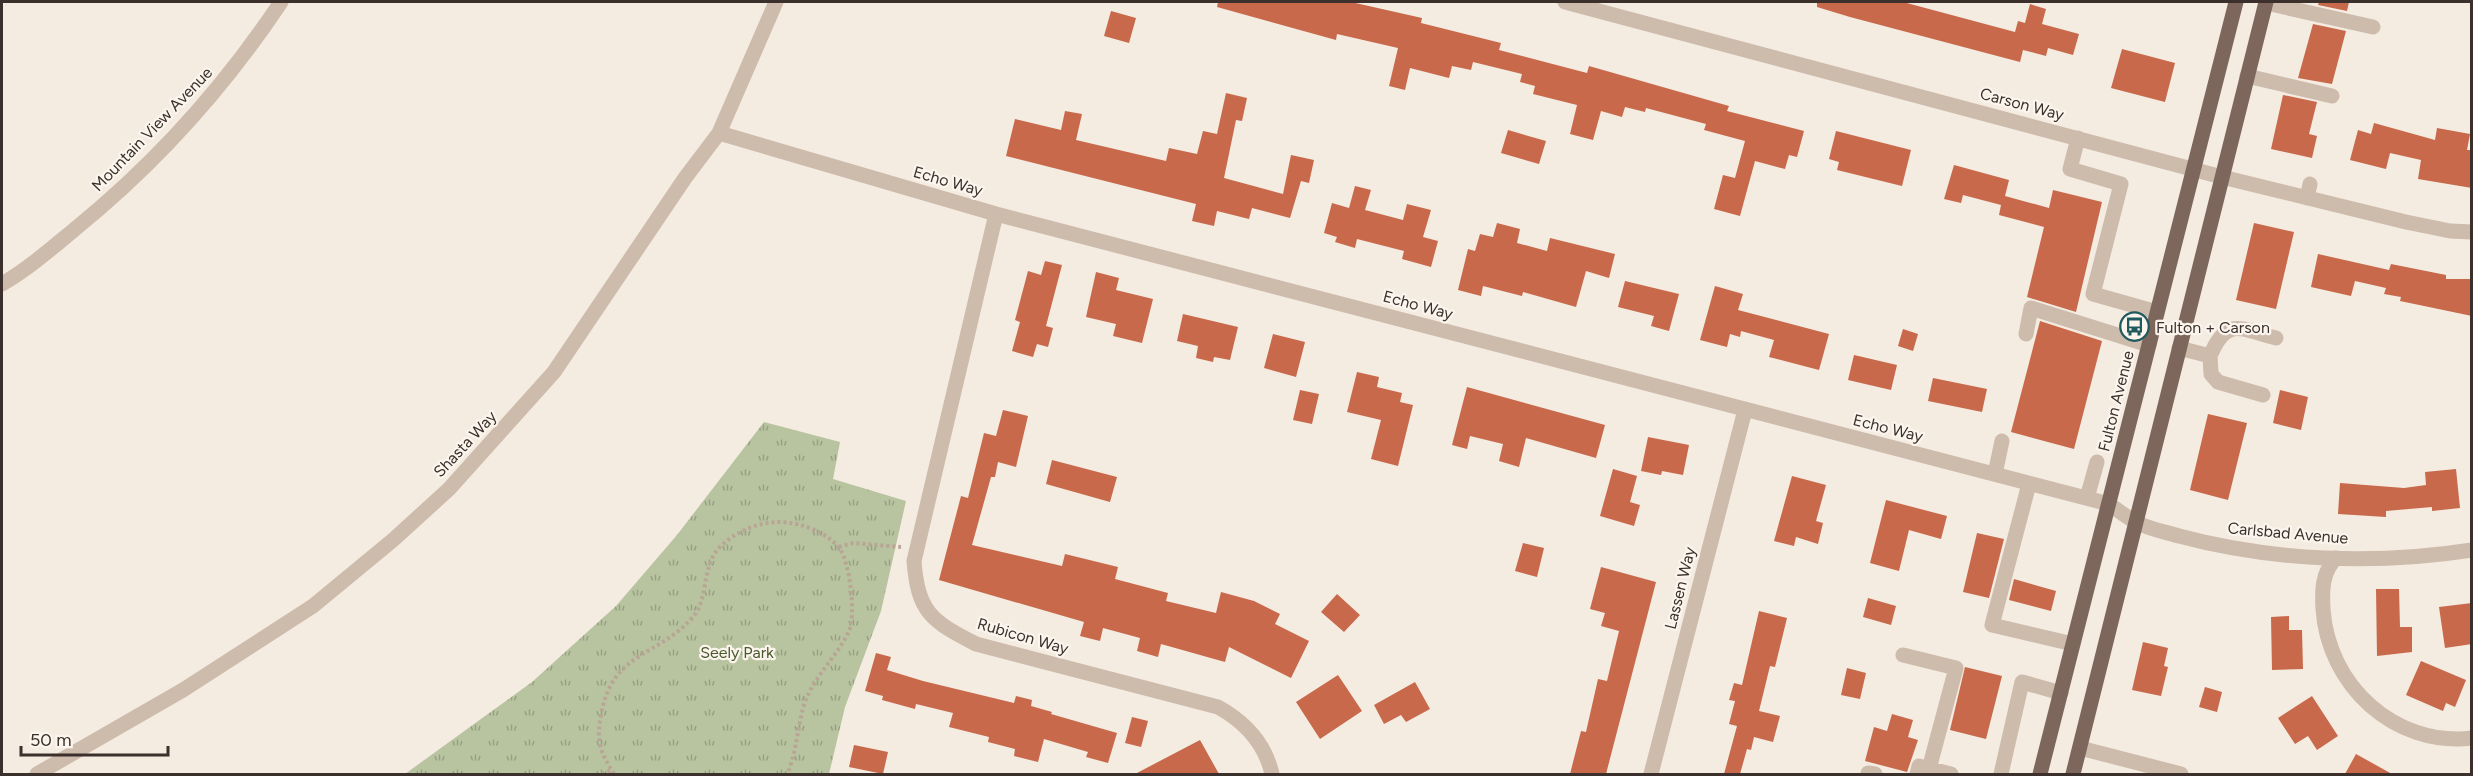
<svg xmlns="http://www.w3.org/2000/svg" width="2473" height="776" font-family="Figtree,sans-serif">
	<defs>
		<pattern id="park-tufts" width="24" height="20" patternUnits="userSpaceOnUse" patternTransform="scale(1.5)"><rect width="24" height="20" fill="#b8c4a0"/><path d="M3 7l-1-3M5 7V3M7 7l1-3M15 17l-1-3M17 17v-4M19 17l1-3" fill="none" stroke="#97a083"/></pattern>
	</defs>
	<rect width="100%" height="100%" fill="#f4ebe1"/>
	<!-- park -->
	<path fill="url(#park-tufts)" d="M764,422l76,20 -7,37 73,22 -25,110 -36,96 -16,67h-424l127,-92 84,-76 61,-71z"/>
	<!-- building -->
	<path fill="#c8694b" d="M1218,2h133l71,16 -1,5 80,20 -2,7 88,23 2,-7 140,40 -2,5 77,20 -7,26 -8,-2 -4,14 -30,-8 -15,55 -26,-7 9,-34 12,3 10,-37 -41,-11 2,-6 -60,-16 -1,4 -20,-5 -3,10 -21,-6 -8,29 -23,-6 7,-29 -44,-11 2,-8 -15,-4 2,-8 -49,-12 -2,8 -19,-4 -3,12 -39,-10 -5,22 -16,-4 9,-38 -61,-14 -1,6 -119,-33z
		M1817,2h86l112,30 3,-11 7,2 5,-19 16,5 -4,15 37,10 -6,21 -25,-7 -2,8 -23,-6 -3,12 -170,-45 -33,-10z
		M2319,2h30l-2,9 -29,-6z
		M1111,11l25,7 -7,25 -25,-7z
		M2313,24l33,7 -14,53 -34,-6z
		M2122,49l53,14 -10,39 -54,-14z
		M1226,93l21,5 -5,23 -6,-1 -12,58 59,16 8,-39 23,5 -5,23 -8,-2 -11,37 -38,-10 -3,11 -32,-8 -3,15 -22,-5 4,-17 -190,-48 9,-37 46,11 4,-19 17,3 -6,26 90,21 3,-13 28,6 6,-23 14,3z
		M2283,95l34,7 -8,32 8,2 -5,22 -41,-9z
		M2374,123l61,17 2,-12 33,6 -3,16h5v38l-54,-9 3,-19 -31,-7 -4,16 -36,-9 8,-30 13,4z
		M1508,130l38,11 -7,23 -38,-11z
		M1836,131l75,19 -9,36 -65,-16 2,-8 -10,-3z
		M1954,165l55,15 -4,16 44,12 4,-18 49,12 -26,110 -49,-15 17,-70 -45,-12 2,-10 -38,-10 -2,8 -17,-4z
		M1355,186l16,4 -6,20 38,10 4,-16 24,6 -8,27 15,4 -7,26 -29,-8 2,-8 -47,-12 -2,9 -20,-6 2,-5 -13,-4 8,-30 17,5z
		M1497,223l23,6 -3,14 30,8 3,-13 65,16 -6,24 -23,-7 -10,36 -53,-15 -1,4 -39,-10 -2,10 -23,-6 10,-41 7,2 5,-17 13,3z
		M2254,223l40,9 -18,77 -40,-9z
		M2318,254l71,16 2,-6 55,11v4h26v37l-72,-15 1,-4 -17,-3 2,-6 -31,-7 -4,15 -40,-9z
		M1045,261l17,4 -16,61 7,2 -5,19 -11,-3 -4,13 -21,-6 8,-29 -5,-2 13,-49 13,4z
		M1096,272l23,6 -3,12 37,9 -11,44 -29,-7 3,-12 -30,-7z
		M1625,281l54,13 -10,37 -18,-5 3,-10 -36,-9z
		M1715,286l28,8 -5,16 91,24 -10,36 -50,-13 5,-17 -33,-9 -1,6 -10,-3 -3,13 -27,-7z
		M1183,314l55,13 -8,33 -16,-3 -1,5 -17,-4 2,-12 -21,-5z
		M2040,321l62,20 -28,108 -63,-17z
		M1903,329l15,5 -5,17 -15,-5z
		M1273,334l32,8 -9,35 -32,-9z
		M1854,355l43,10 -6,25 -43,-10z
		M1357,372l22,5 -2,10 25,6 -2,9 13,3 -15,61 -27,-7 10,-39 -34,-8z
		M1933,378l54,11 -5,23 -54,-11z
		M1467,387l138,38 -9,33 -70,-20 -7,29 -20,-6 4,-17 -33,-8 -3,13 -15,-4z
		M1300,390l19,4 -7,30 -19,-4z
		M2280,390l28,7 -7,33 -28,-7z
		M1003,410l25,6 -12,51 -18,-5 -3,15h-4l-19,68 90,21 3,-12 53,13 -3,12 53,14 -2,8 50,12 5,-21 33,9 26,13 -5,10 34,17 -18,37 -62,-31 -4,15 -64,-18 -3,13 -21,-6 3,-13 -37,-10 -3,13 -20,-5 4,-14 -145,-42 22,-84 7,2 16,-65 12,3z
		M2208,414l39,9 -19,77 -38,-10z
		M1648,437l41,8 -6,30 -21,-4 -1,4 -20,-4z
		M1052,460l65,17 -7,25 -64,-18z
		M1613,469l24,7 -7,26 10,3 -6,21 -34,-10z
		M2456,469l4,39 -28,3v-4l-46,4v6l-48,-3 2,-31 64,5 22,-3 -1,-13z
		M1792,476l34,9 -10,36 7,2 -5,21 -22,-7 -2,9 -20,-5z
		M1886,500l61,16 -6,23 -32,-9 -10,41 -29,-8z
		M1977,533l27,6 -15,59 -26,-6z
		M1523,543l21,5 -7,29 -22,-6z
		M1601,567l55,15 -50,192h-36l11,-43 5,1 12,-53 9,2 12,-50 -18,-5 4,-13 -15,-4z
		M2014,579l42,12 -5,20 -42,-11z
		M2376,589h23l1,38h12v25l-35,4z
		M1337,594l23,21 -16,17 -23,-20z
		M1868,598l28,8 -5,19 -28,-8z
		M2472,603v41l-27,4 -6,-41z
		M1759,611l28,7 -12,49 -5,-1 -11,45 21,5 -7,26 -19,-5 -3,13 -4,-1 -7,25h-16l13,-48 -8,-2 6,-23 -6,-1 5,-17 8,2z
		M2289,616v14h13l1,39 -31,1 -1,-53z
		M2143,642l25,6 -4,18 4,1 -7,29 -29,-6z
		M876,653l15,4 -4,13 36,11 91,22 2,-7 16,4 -1,6 21,6 -1,2 66,19 -9,30 -22,-6 2,-5 -44,-13 -6,23 -24,-6 1,-7 -27,-7 1,-5 -40,-10 4,-14 -37,-9 -1,5 -33,-9 1,-4 -18,-5z
		M2421,661l45,19 -11,27 -9,-4 -3,8 -37,-16z
		M1965,667l37,9 -16,63 -36,-9z
		M1847,668l19,5 -6,26 -19,-4z
		M1338,675l24,36 -42,28 -24,-37z
		M1415,682l15,27 -24,13 -5,-7 -17,9 -10,-19z
		M2205,687l17,5 -5,20 -18,-5z
		M2312,696l26,40 -21,14 -9,-14 -13,8 -17,-26z
		M1892,714l21,6 -5,17 10,3 -11,32 -42,-11 9,-34 13,4z
		M1132,717l16,4 -7,26 -16,-4z
		M1200,740l19,34h-84z
		M854,745l34,7 -5,22 -34,-7z
		M2356,754l36,20h-47z"/>
	<g fill="none" stroke-linecap="round" stroke-linejoin="round">
		<!-- path -->
		<path stroke="#b9a596" stroke-width="4" stroke-dasharray="3 3" stroke-linecap="butt" d="M839,547l14,-4 48,4
			M602,774l9,-4
			M614,774c-14,-22 -18,-33 -13,-59 11,-64 57,-58 92,-98 16,-18 8,-53 28,-71 21,-20 52,-29 79,-21 13,3 31,12 39,23 11,13 17,68 10,83 -12,26 -36,46 -45,74 -7,23 -7,47 -17,69"/>
		<!-- minor -->
		<path stroke="#cdbbac" stroke-width="15" d="M1565,2l657,175 184,45 44,9 22,1
			M2266,3l107,24
			M2247,76l85,20
			M719,133l277,81 1113,290c9,6 17,13 27,18 12,7 30,10 43,14 94,25 197,29 293,14
			M2078,138l-8,31 51,15 -28,110 64,18
			M2307,198l3,-14
			M996,214l-82,347c4,51 17,60 62,83l242,63c27,15 47,36 54,67
			M2,284c26,-15 50,-36 73,-55 79,-64 150,-143 206,-227
			M2026,334l5,-26 118,37
			M2179,348l31,8 1,18 7,8 45,13
			M2210,356c17,-40 30,-27 66,-18
			M1995,474l7,-33
			M2029,484l-37,141 81,19
			M2087,498l10,-36
			M2336,558c-14,14 -14,32 -13,51 5,76 71,138 149,129
			M1903,655l53,13 -27,101
			M2080,748l101,26
			M1868,773l7,1
			M37,774l146,-84 130,-84 80,-66 56,-51 105,-117 131,-194 34,-45 57,-131
			M1651,774l94,-364
			M1917,774l2,-8 32,8
			M2001,774l21,-92 39,11"/>
		<!-- major -->
		<path stroke="#7d675c" stroke-width="15" d="M2040,774l196,-772
			M2073,774l193,-772"/>
	</g>
	<!-- icons -->
	<defs>
		<symbol id="bus-ring" viewBox="-11 -11 22 22"><circle r="9.5" fill="#fbf5ee" stroke="#1f5a5e" stroke-width="1.5"/><path d="M-5-6H5V4H4V6H2V4H-2V6H-4V4H-5ZM-3.5-4V0h7V-4ZM-3.5 1.2v1.5H-2V1.2ZM2 1.2v1.5H3.5V1.2Z" fill="#1f5a5e"/></symbol>
	</defs>
	<g fill-rule="evenodd">
		<use href="#bus-ring" x="2118" y="310" width="33" height="33"/>
	</g>
	<g text-anchor="middle" dominant-baseline="central" stroke-width="4.5" stroke-linejoin="round" paint-order="stroke">
		<!-- street labels -->
		<g font-size="16" fill="#3b302b" stroke="#fbf5ee">
			<text transform="translate(2022 104) rotate(15)">Carson Way</text>
			<text transform="translate(152 129) rotate(-46)">Mountain View Avenue</text>
			<text transform="translate(948 181) rotate(16)">Echo Way</text>
			<text transform="translate(1418 305) rotate(15)">Echo Way</text>
			<text transform="translate(2116 401) rotate(-76)">Fulton Avenue</text>
			<text transform="translate(1888 428) rotate(14)">Echo Way</text>
			<text transform="translate(465 444) rotate(-47)">Shasta Way</text>
			<text transform="translate(2288 533) rotate(5)">Carlsbad Avenue</text>
			<text transform="translate(1680 588) rotate(-76)">Lassen Way</text>
			<text transform="translate(1023 636) rotate(16)">Rubicon Way</text>
		</g>
		<!-- poi labels -->
		<g font-size="16" fill="#3b302b" stroke="#fbf5ee" text-anchor="start">
			<text x="2156" y="327">Fulton + Carson</text>
		</g>
		<!-- park labels -->
		<g font-size="16" fill="#4a5a2e" stroke="#fbf5ee">
			<text x="737" y="652">Seely Park</text>
		</g>
	</g>
	<!-- border -->
	<rect width="2473" height="776" fill="none" stroke="#3b302b" stroke-width="6"/>
	<!-- scale -->
	<path d="M21 746v9h147v-9" fill="none" stroke="#3b302b" stroke-width="3"/>
	<text x="30" y="746" font-size="18" fill="#3b302b" stroke="#fbf5ee" stroke-width="4.5" paint-order="stroke">50 m</text>
</svg>
